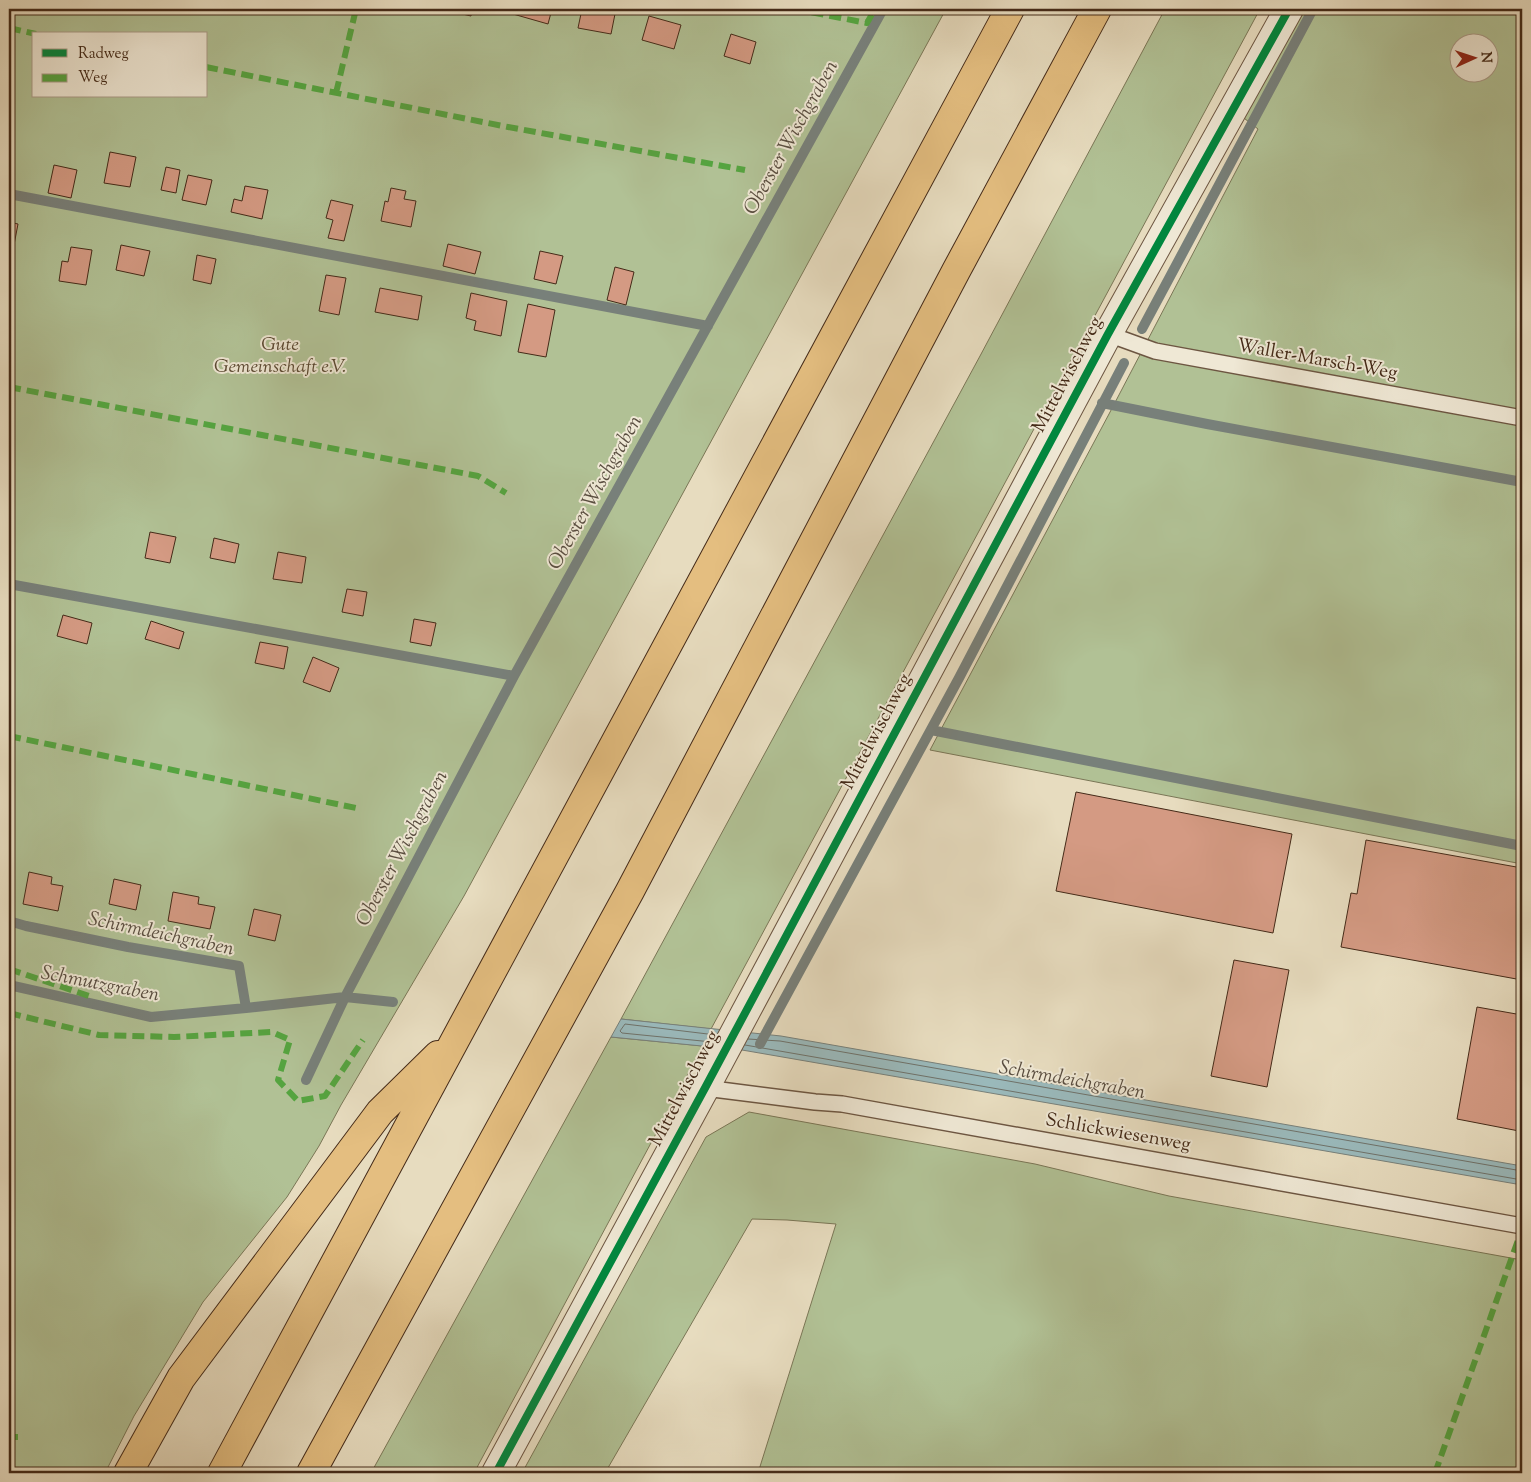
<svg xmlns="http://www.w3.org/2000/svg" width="1531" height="1482" font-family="'Sorts Mill Goudy',serif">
	<rect width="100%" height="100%" fill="#e7dcbf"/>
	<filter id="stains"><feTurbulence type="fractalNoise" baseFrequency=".004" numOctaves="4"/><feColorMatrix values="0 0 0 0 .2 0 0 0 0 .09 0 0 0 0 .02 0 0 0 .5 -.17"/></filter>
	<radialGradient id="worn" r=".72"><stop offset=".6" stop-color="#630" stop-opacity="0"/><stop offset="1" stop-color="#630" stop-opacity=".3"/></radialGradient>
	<!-- green -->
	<path fill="#b1c195" stroke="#7a7656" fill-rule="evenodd" d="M9,9h937l-482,887 -123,209 -22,41 -32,51 -84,105 -69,114 -29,57h-96zM34,34h172v62h-172z
		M1165,9h95l-549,1020 -90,-10 359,-663z
		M1298,9h224v855l-592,-114 179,-336 149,-285 -18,-14zM1458,42h30v30h-30z
		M611,1037l92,9 -229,427h-103z
		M749,1112l286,52 134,32 353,64v213h-764l78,-249 -49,-4 -35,-1 -147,254h-83l184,-336z"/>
	<!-- water -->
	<path fill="#9ab9bb" stroke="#78807a" d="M621,1019l160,17 741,130v19l-780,-135 -131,-13z"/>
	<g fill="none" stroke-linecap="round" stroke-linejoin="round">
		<!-- shore -->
		<path stroke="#6f726a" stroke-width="1" d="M748,1039l32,2 742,130
			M712,1042l-90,-9 -2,-2 5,-7 91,11
			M745,1045l777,135"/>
		<!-- stream -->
		<path stroke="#78807a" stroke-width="10" d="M9,194l699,132
			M1142,329l171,-320
			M1102,403l105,21 315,58
			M9,584l505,92
			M931,730l591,116
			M9,921l17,5 102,21 111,19 7,42 99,-11 48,5
			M9,985l142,32 95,-9
			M760,1044l199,-366 165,-315
			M306,1080l39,-83 169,-321 369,-667"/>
	</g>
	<!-- building -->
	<path fill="#d49a83" stroke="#442a18" d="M441,9h31l-1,7z
		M514,9h38l-4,15 -35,-10z
		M582,9h34l-5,25 -33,-6z
		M649,16l32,9 -7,24 -32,-9z
		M731,34l25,8 -6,22 -26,-8z
		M110,152l26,5 -6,30 -26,-4z
		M54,165l23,5 -6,28 -23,-5z
		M166,167l14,3 -4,23 -15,-3z
		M188,175l24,5 -6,25 -24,-5z
		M245,186l23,4 -6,29 -31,-7 3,-13 8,2z
		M391,188l15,3 -2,8 12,2 -5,26 -30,-6 4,-20 3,1z
		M331,200l22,5 -9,36 -16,-3 5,-18 -7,-2z
		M9,222l9,2 -5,26 -4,-1z
		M448,244l33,8 -6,22 -32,-8z
		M121,245l29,6 -6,25 -28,-6z
		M71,247l21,3 -6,35 -27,-4 3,-20 6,1z
		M540,251l23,5 -7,28 -22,-5z
		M197,255l19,4 -5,25 -18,-4z
		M615,267l19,5 -8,33 -19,-5z
		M326,275l20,3 -7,37 -20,-4z
		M380,288l42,8 -4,24 -43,-8z
		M471,293l36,8 -6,35 -27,-6 2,-9 -10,-3z
		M528,304l27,6 -9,47 -28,-5z
		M150,532l26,5 -6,26 -25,-5z
		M214,538l25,6 -4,19 -25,-5z
		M278,552l28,5 -4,26 -29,-4z
		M347,589l20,3 -4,24 -21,-4z
		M63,615l29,8 -5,21 -30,-8z
		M414,619l22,4 -5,23 -21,-4z
		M151,621l33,11 -5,17 -34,-10z
		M260,642l28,5 -4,22 -29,-6z
		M313,657l26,11 -9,24 -27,-10z
		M1076,792l216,42 -19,99 -217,-42z
		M1366,840l156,28v112l-181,-33 10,-54 6,1z
		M29,872l23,5 -1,7 12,2 -5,25 -35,-7z
		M114,879l27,6 -5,25 -27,-6z
		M173,892l26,5 -1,7 17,3 -5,22 -42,-8z
		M254,909l27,6 -6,26 -27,-6z
		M1234,960l55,10 -22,117 -56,-11z
		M1477,1007l45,8v98l-3,18 -62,-12z"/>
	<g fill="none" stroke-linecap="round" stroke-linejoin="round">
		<defs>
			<path id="service" d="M1108,334l47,17 367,67
				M705,1088l110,14 27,2 680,122"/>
			<path id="minor" d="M496,1473l209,-385 403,-754 181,-325"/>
			<path id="motorway" d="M128,1473l53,-95 199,-266 58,-57
				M222,1473l788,-1464
				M311,1473l319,-582 326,-620 141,-262"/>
		</defs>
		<!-- service casing -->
		<use href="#service" stroke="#6d5642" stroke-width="18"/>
		<!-- minor casing -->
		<use href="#minor" stroke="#6d5642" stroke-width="30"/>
		<!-- motorway casing -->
		<use href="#motorway" stroke="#442a18" stroke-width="30"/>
		<!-- service -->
		<use href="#service" stroke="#efe8d5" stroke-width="15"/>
		<!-- minor -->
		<use href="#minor" stroke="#efe8d5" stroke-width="28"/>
		<!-- motorway -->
		<use href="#motorway" stroke="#e4be80" stroke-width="28"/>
		<!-- quiet -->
		<path stroke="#55a440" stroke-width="6" stroke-dasharray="12 6" stroke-linecap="butt" d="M794,9l73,14 8,-14
			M9,28l27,6
			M206,67l302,60 237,43
			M336,93l20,-84
			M9,387l469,89 28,17
			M9,736l347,72
			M9,969l80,27
			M9,1013l90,22 75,2 98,-5 18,8 -12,40 20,21 27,-5 38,-56
			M9,1437h9
			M1435,1473l87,-244"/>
		<defs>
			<path id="cycleway" d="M496,1473l209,-385 403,-754 181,-325"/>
		</defs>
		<!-- cycleway casing -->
		<use href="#cycleway" stroke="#efe8d5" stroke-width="11"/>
		<!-- cycleway -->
		<use href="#cycleway" stroke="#00873e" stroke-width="8"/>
	</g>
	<g text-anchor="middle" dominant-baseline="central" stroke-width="4" stroke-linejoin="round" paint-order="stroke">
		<!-- park labels -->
		<g font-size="19" font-style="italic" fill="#5a4831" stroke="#efe8d5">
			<text x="280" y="345">Gute<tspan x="280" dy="22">Gemeinschaft e.V.</tspan></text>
		</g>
		<!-- street labels -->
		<g font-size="19" fill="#442a18" stroke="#efe8d5">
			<text transform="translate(1317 360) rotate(10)">Waller-Marsch-Weg</text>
			<text transform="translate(1068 375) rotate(-62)">Mittelwischweg</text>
			<text transform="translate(877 732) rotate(-62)">Mittelwischweg</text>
			<text transform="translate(685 1089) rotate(-62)">Mittelwischweg</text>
			<text transform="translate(1118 1133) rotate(10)">Schlickwiesenweg</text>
		</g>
		<!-- water labels -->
		<g font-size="20" font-style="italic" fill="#5a4e41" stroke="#efe8d5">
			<text transform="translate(792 138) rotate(-61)">Oberster Wischgraben</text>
			<text transform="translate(596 493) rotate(-61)">Oberster Wischgraben</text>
			<text transform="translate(403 849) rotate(-62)">Oberster Wischgraben</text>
			<text transform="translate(161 935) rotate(12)">Schirmdeichgraben</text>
			<text transform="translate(100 985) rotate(11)">Schmutzgraben</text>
			<text transform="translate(1072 1081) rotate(10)">Schirmdeichgraben</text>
		</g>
	</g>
	<!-- margin -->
	<rect width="1531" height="1482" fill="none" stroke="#e7dcbf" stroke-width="30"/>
	<rect x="10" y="10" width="1511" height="1462" fill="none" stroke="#442a18" stroke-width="2.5"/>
	<rect x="15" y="15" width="1501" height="1452" fill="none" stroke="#442a18"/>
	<!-- legend -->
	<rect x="32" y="32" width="175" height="65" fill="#efe8d5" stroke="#ab9c89"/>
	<rect x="42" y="49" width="25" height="8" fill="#00873e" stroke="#ab9c89"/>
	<text x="78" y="58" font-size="15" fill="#442a18">Radweg</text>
	<rect x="42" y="74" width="25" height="8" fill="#55a440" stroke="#ab9c89"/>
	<text x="78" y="82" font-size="15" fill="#442a18">Weg</text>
	<!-- north arrow -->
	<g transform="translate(1474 58) rotate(87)"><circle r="24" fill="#efe8d5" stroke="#ab9c89"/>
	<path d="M0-4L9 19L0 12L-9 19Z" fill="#8f2418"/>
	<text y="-8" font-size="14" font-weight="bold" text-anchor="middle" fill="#442a18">N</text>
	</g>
	<rect width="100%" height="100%" filter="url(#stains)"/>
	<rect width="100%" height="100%" fill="url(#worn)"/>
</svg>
